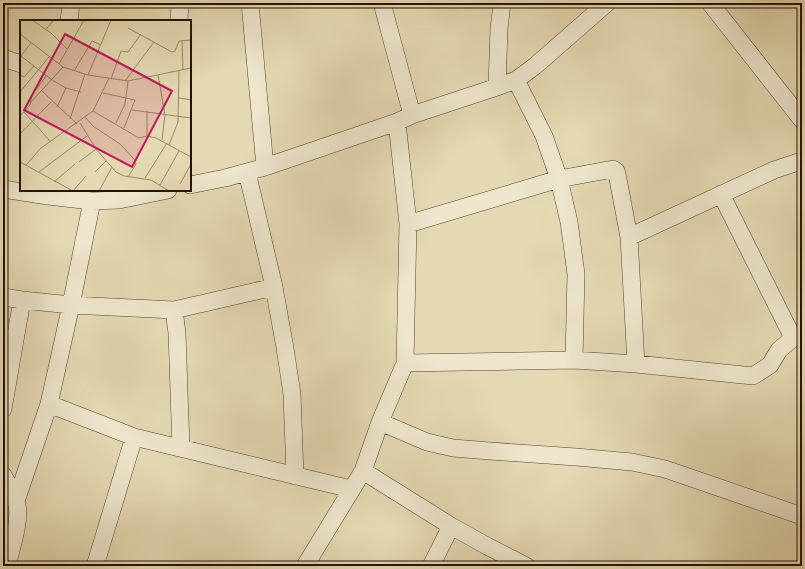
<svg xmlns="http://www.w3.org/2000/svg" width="805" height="569" font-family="'Gentium Book Plus',serif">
	<rect width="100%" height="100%" fill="#e4d9b2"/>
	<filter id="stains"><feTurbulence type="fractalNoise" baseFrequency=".005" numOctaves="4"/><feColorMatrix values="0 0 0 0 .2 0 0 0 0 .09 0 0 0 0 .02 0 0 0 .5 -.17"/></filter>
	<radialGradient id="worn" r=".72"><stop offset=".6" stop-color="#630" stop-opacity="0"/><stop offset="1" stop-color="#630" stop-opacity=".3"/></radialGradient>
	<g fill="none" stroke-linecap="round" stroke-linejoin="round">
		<defs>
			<path id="minor" d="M250,3l15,164
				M382,3l30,112
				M710,3l92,117
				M69,21l2,-18
				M179,21l1,-18
				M3,58l18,6
				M516,80l28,56 15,43 10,43 7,52 -2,86
				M497,87l2,-58 3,-26
				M247,172l27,115 11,61 7,46 3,82
				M190,185l35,-7 40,-11 132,-45 15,-7 85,-28 19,-7 19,-14 72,-63
				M3,189l45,7 44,5 27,-1 49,-10
				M721,194l72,144
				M408,224l151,-45 54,-10 3,2 1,3 12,63 7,127
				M629,237l145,-67 24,-8h4
				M3,297l19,3 49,5 103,5 100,-23
				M174,310l3,23 4,115
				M405,363l169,-3 62,4 117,12 17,-11 9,-15 14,-12 9,-2
				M49,404l85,33 217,52
				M3,409l19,-109
				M380,422l47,20 26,6 37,3 86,6 56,5 33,7 134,46 3,3
				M363,471l88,55 36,20 39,20
				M3,475c4,8 10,17 13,26 6,17 -5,47 -9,65
				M16,501l33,-97 22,-99 21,-104
				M95,566l39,-129
				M305,566l58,-95 17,-49 25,-59 3,-139 -11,-102
				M431,566l20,-40"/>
		</defs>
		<!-- minor casing -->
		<use href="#minor" stroke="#564231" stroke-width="18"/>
		<!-- minor -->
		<use href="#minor" stroke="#ede6cd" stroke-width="17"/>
	</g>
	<!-- overview -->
	<g transform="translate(20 20)">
		<rect width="171" height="171" fill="#e4d9b2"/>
		<path fill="none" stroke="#98896d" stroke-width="1" d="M12,0l19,13 16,16M108,8l44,24 3,-1 4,-10 12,-1M26,9l8,-9M0,14l43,33 25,8 40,6 63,-13M162,21l1,29M11,23l-10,13 31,24 14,8 15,4M39,44l25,-44M54,51l18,-30 9,4M0,55l4,2 10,-11M68,55l23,-55M138,55l7,40 -3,25M91,59l10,-28 7,1 13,-18M105,61l29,-39M22,71l35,33M0,72l29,-35M83,73l32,7 -11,28M159,78l12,2M11,82l32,-35M37,87l9,-19M112,90l59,8M73,91l46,27 8,-2 9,2 35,19M4,92l26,29M0,96l10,-11 2,-10 14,-19M65,97l8,9 27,18 15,16 1,4 -8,13M50,99l15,-45M60,103l16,26 20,23 8,4 27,4 18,11M96,103l9,-19 3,-23M0,114l31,-32M127,116v-25M149,125l9,-23 1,-52M0,142l53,29M59,142l17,-13M6,145l15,-17 52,-37 16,-33M19,152l48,-36M75,152l11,-11M125,158l22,-35M34,162l21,-18M160,164l11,-20M140,165l19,-34M53,171l13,-15M79,171l13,-24"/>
		<path fill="#c2185b" fill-opacity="0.15" stroke="#c2185b" stroke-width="2" d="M45,14l107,57 -40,76 -108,-57z"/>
		<rect width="171" height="171" fill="none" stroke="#271006" stroke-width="2"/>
	</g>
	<!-- margin -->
	<rect width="805" height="569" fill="none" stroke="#e4d9b2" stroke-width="16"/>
	<rect x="4" y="4" width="797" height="561" fill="none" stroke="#271006" stroke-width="2"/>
	<rect x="8" y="8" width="789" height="553" fill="none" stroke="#271006"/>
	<rect width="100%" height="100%" filter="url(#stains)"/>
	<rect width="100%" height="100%" fill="url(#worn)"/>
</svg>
